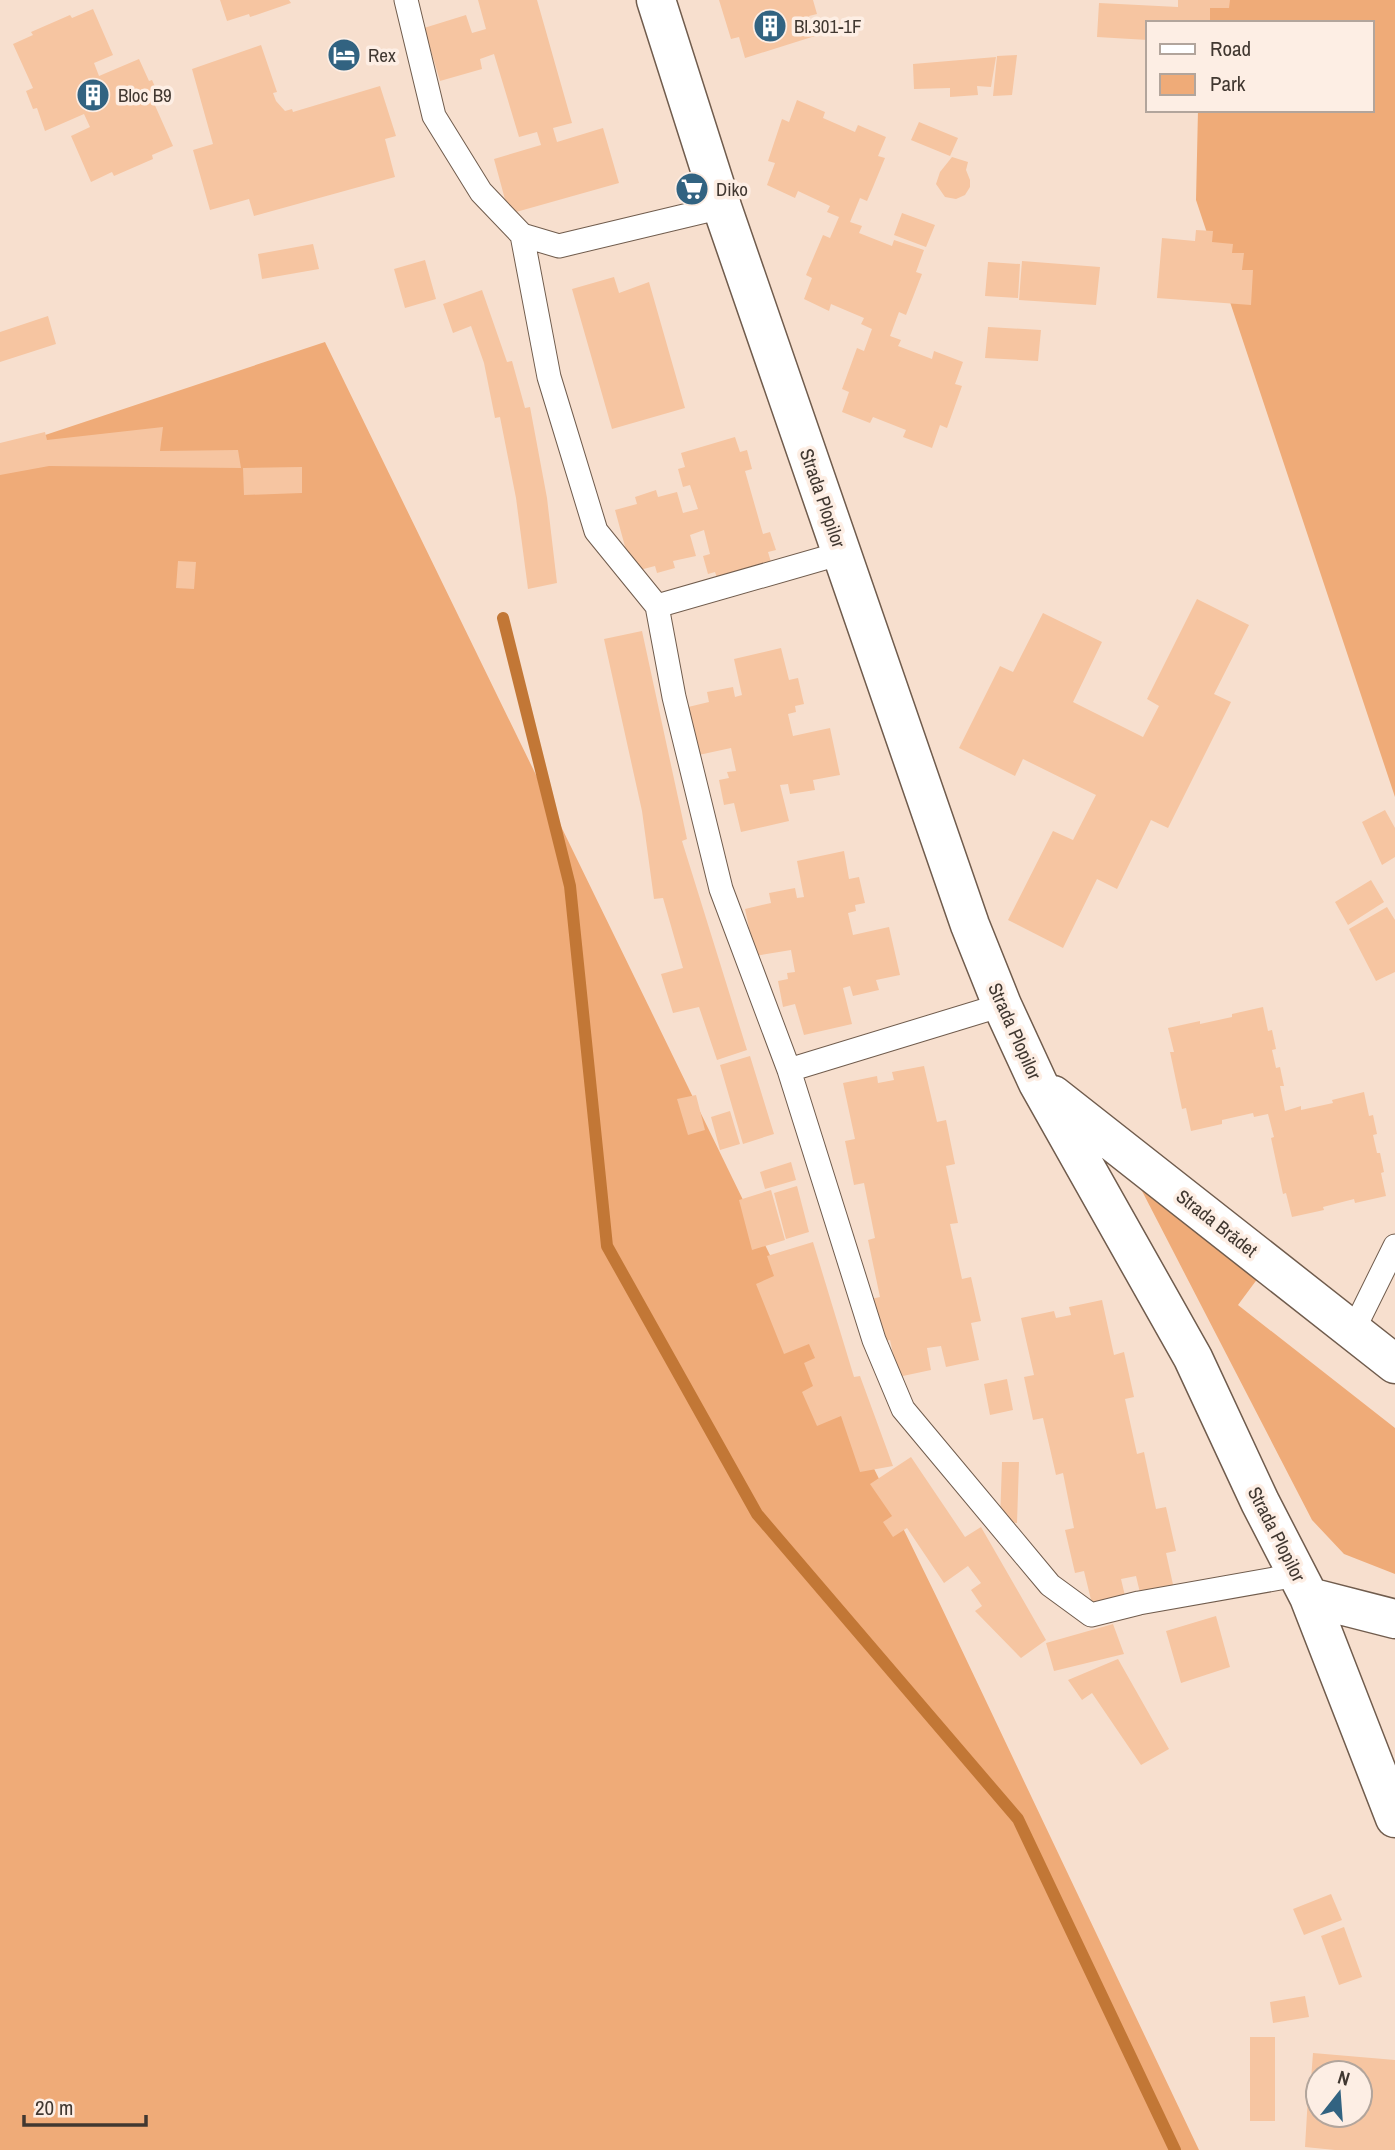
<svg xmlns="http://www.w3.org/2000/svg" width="1395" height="2150" font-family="'Archivo Narrow',sans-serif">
	<rect width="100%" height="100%" fill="#f7dfce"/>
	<!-- green -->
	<path fill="#efab78" d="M1201,0h194v797l-199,-597 2,-90h174v-87h-172z
		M325,342l614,1260 260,548h-1199v-1700z
		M1141,1189l44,28 76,57 -23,31 157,123v146l-51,-20 -32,-34z"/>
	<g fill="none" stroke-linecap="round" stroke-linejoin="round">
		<!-- stream -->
		<path stroke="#c27736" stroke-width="12" d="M503,618l67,268 37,360 150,268 261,305 157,331"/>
	</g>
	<!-- building -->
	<path fill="#f6c5a1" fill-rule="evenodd" d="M220,0h69l2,3 -41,14 -1,-3 -22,7z
		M478,0h59l35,123 -19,5 4,14 46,-14 16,55 -110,31 -15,-55 47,-14 -4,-13 -18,5 -25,-83 -14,5 2,10 -42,12 -16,-53 42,-13 6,18 14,-4z
		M719,0h94l4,14 -8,2 6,20 -70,22 -6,-21 -8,2z
		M1178,0h52l-1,8h-19v15h-62v17l-51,-3 2,-34 79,4z
		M93,9l20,46 -19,8 5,13 40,-17 10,22 3,-1 8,18 -7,3 20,45 -21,9 1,4 -39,17 -2,-4 -21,10 -20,-46 19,-9 -6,-13 -39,17 -8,-23 -4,1 -7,-18 7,-3 -20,-44 20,-9 -2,-3 39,-17 2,3z
		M261,45l16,47 -4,1 3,8 9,10 7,-2 1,3 87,-26 16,50 -11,3 10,38 -141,39 -5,-17 -39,11 -17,-60 20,-6 -21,-75z
		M1017,55l-5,40 -19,1 4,-40z
		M996,57l-5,30 -14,-1 1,9 -28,2v-9l-36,1 -1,-25z
		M797,100l28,12 -2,6 32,14 3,-7 28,12 -8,19 7,2 -12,29 -6,14 -7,-3 -10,24 12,4 -3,7 33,13 2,-6 30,10 -8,22 6,2 -16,41 -7,-3 -9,24 11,4 -3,6 34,13 2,-8 29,11 -8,22 7,2 -15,42 -7,-3 -8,23 -29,-11 3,-7 -33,-13 -3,6 -28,-11 7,-20 -7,-3 15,-41 7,3 8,-22 -11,-5 3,-6 -33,-14 -2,7 -25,-12 8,-21 -6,-3 17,-40 7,3 9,-21 -12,-5 3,-6 -32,-15 -3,7 -28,-13 8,-22 -7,-2 14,-42 7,3z
		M919,122l39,16 -8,18 -39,-16z
		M952,157l16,5 -2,8 4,10v7l-5,8 -9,4 -11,-2 -9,-13 4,-12z
		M902,213l33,12 -9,22 -32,-12z
		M1196,230l17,1 -1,11 21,2 -1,9h12l-2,17h11l-2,35 -94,-7 5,-60 33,3z
		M313,244l6,25 -57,10 -4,-25z
		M425,260l11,39 -31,9 -11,-39z
		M1022,261l78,6 -4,38 -77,-5z
		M988,262l32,2 -2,34 -33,-2z
		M614,277l5,16 30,-11 36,126 -73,21 -40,-140z
		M482,290l25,72 5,-1 13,47 5,-1 17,91 10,85 -29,6 -12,-91 -16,-81 -5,1 -11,-55 -13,-37 -18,7 -10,-29z
		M48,316l8,28 -56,18v-30z
		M988,327l53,3 -3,31 -53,-3z
		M163,427l-3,24 78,-1 3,18 -192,-2 -49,9v-32l45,-11 2,8z
		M735,437l5,15 7,-2 5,19 -7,2 18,63 7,-2 6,18 -8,2 6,20 -54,15 -5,-15 -7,2 -5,-18 7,-2 -6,-24 -14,5 6,21 -23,5 2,7 -18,5 -2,-7 -23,6 -17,-62 22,-6 -2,-7 21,-7 2,7 19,-5 6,21 15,-4 -8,-24 -7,2 -5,-18 7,-2 -4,-14z
		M302,467v26l-58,2 -1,-27z
		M178,561l18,1 -2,27 -18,-1z
		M1197,599l52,26 -35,69 17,8 -63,126 -17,-8 -34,69 -20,-10 -34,69 -55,-28 45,-89 20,9 23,-45 -73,-36 -8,17 -56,-28 41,-82 13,6 30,-59 59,29 -29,60 70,35 16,-31 -12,-7z
		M642,631l45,208 -5,2 65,209 -30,10 -18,-53 -26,6 -12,-39 22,-6 -20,-70 -9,1 -12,-88 -38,-172z
		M781,648l8,32 9,-2 6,26 -9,2 1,6 -8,2 5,22 37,-8 10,47 -27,5 2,10 -25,4 -2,-10 -8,1 9,36 -48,11 -7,-29 -10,2 -5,-25 10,-2 -2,-6 9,-1 -5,-23 -37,8 -10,-48 25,-6 -2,-10 26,-5 2,10 7,-2 -8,-36z
		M1385,810l10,18v29l-13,8 -20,-43z
		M844,851l5,28 10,-2 6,26 -10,2 1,6 -8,2 5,22 36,-8 11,48 -24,5 3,10 -26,6 -3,-10 -7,2 9,36 -48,11 -9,-31 -12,3 -5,-26 10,-2 -1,-6 8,-1 -4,-22 -36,6 -10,-47 26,-6 -2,-10 26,-5 2,10 7,-1 -7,-36z
		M1371,880l13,22 -36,23 -13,-23z
		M1387,907l8,13v52l-19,9 -27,-52z
		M1263,1007l5,24 4,-1 4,19 -4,1 4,18 4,-1 4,19h-4l5,25 16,-5v4l32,-7 -1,-3 32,-8 5,24 4,-1 4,19 -4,1 4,18h3l4,19 -3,1 5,23 -31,7 -1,-4 -31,8 1,3 -32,7 -6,-24 -3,1 -12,-56 3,-1 -6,-23 -14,3 -1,-4 -31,7v4l-31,7 -5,-23 -4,1 -12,-57h4l-6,-24 32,-7v3l32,-7v-3z
		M750,1056l24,78 -31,10 -23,-79z
		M924,1066l13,56 9,-2 9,44 -9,2 12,57 -8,1 12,55 9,-2 10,44 -10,2 8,37 -33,7 -5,-21 -14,2 4,22 -33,7 -8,-37 -10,2 -9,-43 9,-2 -12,-57 7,-2 -11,-55 -10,2 -9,-44 10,-2 -12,-56 34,-7 1,7 16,-3 -2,-8z
		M696,1095l9,35 -17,5 -11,-36z
		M730,1111l10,33 -20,6 -9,-33z
		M791,1162l5,18 -31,9 -5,-17z
		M797,1186l12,46 -23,7 -12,-46z
		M771,1190l14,50 -33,10 -13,-50z
		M813,1242l41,135 6,-1 33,90 -33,6 -19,-56 -24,10 -15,-34 11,-6 -9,-23 11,-5 -6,-14 -25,10 -28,-70 18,-8 -7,-20z
		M1102,1300l12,55 10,-3 10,45 -9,2 12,55 7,-2 12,57 10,-2 10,44 -10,2 8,36 -33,8 -5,-21 -15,3 5,21 -33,8 -9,-37 -9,2 -10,-43 9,-2 -11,-55 -7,2 -13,-57 -10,2 -9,-43 10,-2 -13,-57 33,-7 2,7 15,-3 -2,-8z
		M1007,1379l6,31 -23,5 -6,-31z
		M911,1457l54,80 16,-10 65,113 -25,18 -46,-47 7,-5 -11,-16 10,-7 -13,-17 -24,17 -37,-55 -14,9 -10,-15 9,-6 -22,-32z
		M1002,1462h17l-2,61 -17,-1z
		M1216,1616l14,51 -49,16 -15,-52z
		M1113,1624l11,30 -70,17 -8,-28z
		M1118,1659l51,90 -28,16 -49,-72 -10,7 -14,-20z
		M1331,1894l11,26 -38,15 -11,-26z
		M1344,1927l18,50 -23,8 -18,-49z
		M1305,1996l4,21 -36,6 -3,-21z
		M1250,2037h25v84h-25z
		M1313,2053l82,7v90h-60l-30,-3 4,-67h2zM1318,2073h42v42h-42z"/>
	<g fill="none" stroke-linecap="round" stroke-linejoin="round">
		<defs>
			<path id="service" d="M406,0l28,116 47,76 41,43 37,11 163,-39
				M522,235l27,142 47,154 61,75 17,91 47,192 68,181 85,270 29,69 147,176 41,30 48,-12 158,-28
				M657,606l185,-53
				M789,1070l213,-65
				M1353,1331l42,-85"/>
			<path id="minor" d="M656,0l66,207 248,718 32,80 36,78 155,275 67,144 49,95 86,221
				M1053,1095l342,269
				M1309,1597l86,22"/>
		</defs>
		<!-- service casing -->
		<use href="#service" stroke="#705c4d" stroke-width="25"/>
		<!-- minor casing -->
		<use href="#minor" stroke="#705c4d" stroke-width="41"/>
		<!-- service -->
		<use href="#service" stroke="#fff" stroke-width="23"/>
		<!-- minor -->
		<use href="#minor" stroke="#fff" stroke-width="38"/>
	</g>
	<!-- icons -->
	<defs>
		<symbol id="building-disc" viewBox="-11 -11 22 22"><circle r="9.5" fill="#326381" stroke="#fdeee4"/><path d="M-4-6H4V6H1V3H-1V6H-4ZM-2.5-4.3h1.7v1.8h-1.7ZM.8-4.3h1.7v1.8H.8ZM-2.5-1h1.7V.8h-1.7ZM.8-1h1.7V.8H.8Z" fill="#fff"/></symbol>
		<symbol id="hotel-disc" viewBox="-11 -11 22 22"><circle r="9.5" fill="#326381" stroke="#fdeee4"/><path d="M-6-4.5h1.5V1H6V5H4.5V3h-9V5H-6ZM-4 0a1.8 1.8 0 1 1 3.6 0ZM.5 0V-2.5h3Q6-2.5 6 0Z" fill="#fff"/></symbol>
		<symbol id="supermarket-disc" viewBox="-11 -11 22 22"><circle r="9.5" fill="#326381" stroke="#fdeee4"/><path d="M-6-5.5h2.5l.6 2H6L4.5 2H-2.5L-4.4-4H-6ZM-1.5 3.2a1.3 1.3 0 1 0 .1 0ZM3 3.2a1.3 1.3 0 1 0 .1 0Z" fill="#fff"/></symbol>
	</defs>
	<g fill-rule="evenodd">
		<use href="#building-disc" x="751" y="7" width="38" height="38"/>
		<use href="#hotel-disc" x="325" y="36" width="38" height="38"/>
		<use href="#building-disc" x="74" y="76" width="38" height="38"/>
		<use href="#supermarket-disc" x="673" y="170" width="38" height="38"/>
	</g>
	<g text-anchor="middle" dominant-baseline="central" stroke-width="7" stroke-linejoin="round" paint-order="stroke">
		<!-- poi labels -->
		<g font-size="19" fill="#413831" stroke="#fdeee4" text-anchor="start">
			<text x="794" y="26">Bl.301-1F</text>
			<text x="368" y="55">Rex</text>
			<text x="118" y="95">Bloc B9</text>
			<text x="716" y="189">Diko</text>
		</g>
		<!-- street labels -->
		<g font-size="19" fill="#413831" stroke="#fdeee4">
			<text transform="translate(823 498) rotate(71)">Strada Plopilor</text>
			<text transform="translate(1015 1031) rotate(66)">Strada Plopilor</text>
			<text transform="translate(1217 1223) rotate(38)">Strada Brădet</text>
			<text transform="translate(1277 1534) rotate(63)">Strada Plopilor</text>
		</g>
	</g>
	<!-- legend -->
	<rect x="1146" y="21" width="228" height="91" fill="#fdeee4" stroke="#b2a59c" stroke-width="2"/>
	<rect x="1160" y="44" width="35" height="10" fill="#ffffff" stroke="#b2a59c" stroke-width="2"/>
	<text x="1210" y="56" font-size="21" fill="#413831">Road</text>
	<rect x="1160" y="74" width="35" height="21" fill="#efab78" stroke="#b2a59c" stroke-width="2"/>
	<text x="1210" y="91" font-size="21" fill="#413831">Park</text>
	<!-- north arrow -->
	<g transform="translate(1339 2094) rotate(17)"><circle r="33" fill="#fdeee4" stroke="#b2a59c" stroke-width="2"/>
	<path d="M0-5L12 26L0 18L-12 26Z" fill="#326381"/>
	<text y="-10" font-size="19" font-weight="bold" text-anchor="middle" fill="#413831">N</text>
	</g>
	<!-- scale -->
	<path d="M24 2115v10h122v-10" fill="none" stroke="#413831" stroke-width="3.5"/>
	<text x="35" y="2115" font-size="21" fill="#413831" stroke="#fdeee4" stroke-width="5" paint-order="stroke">20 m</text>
</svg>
